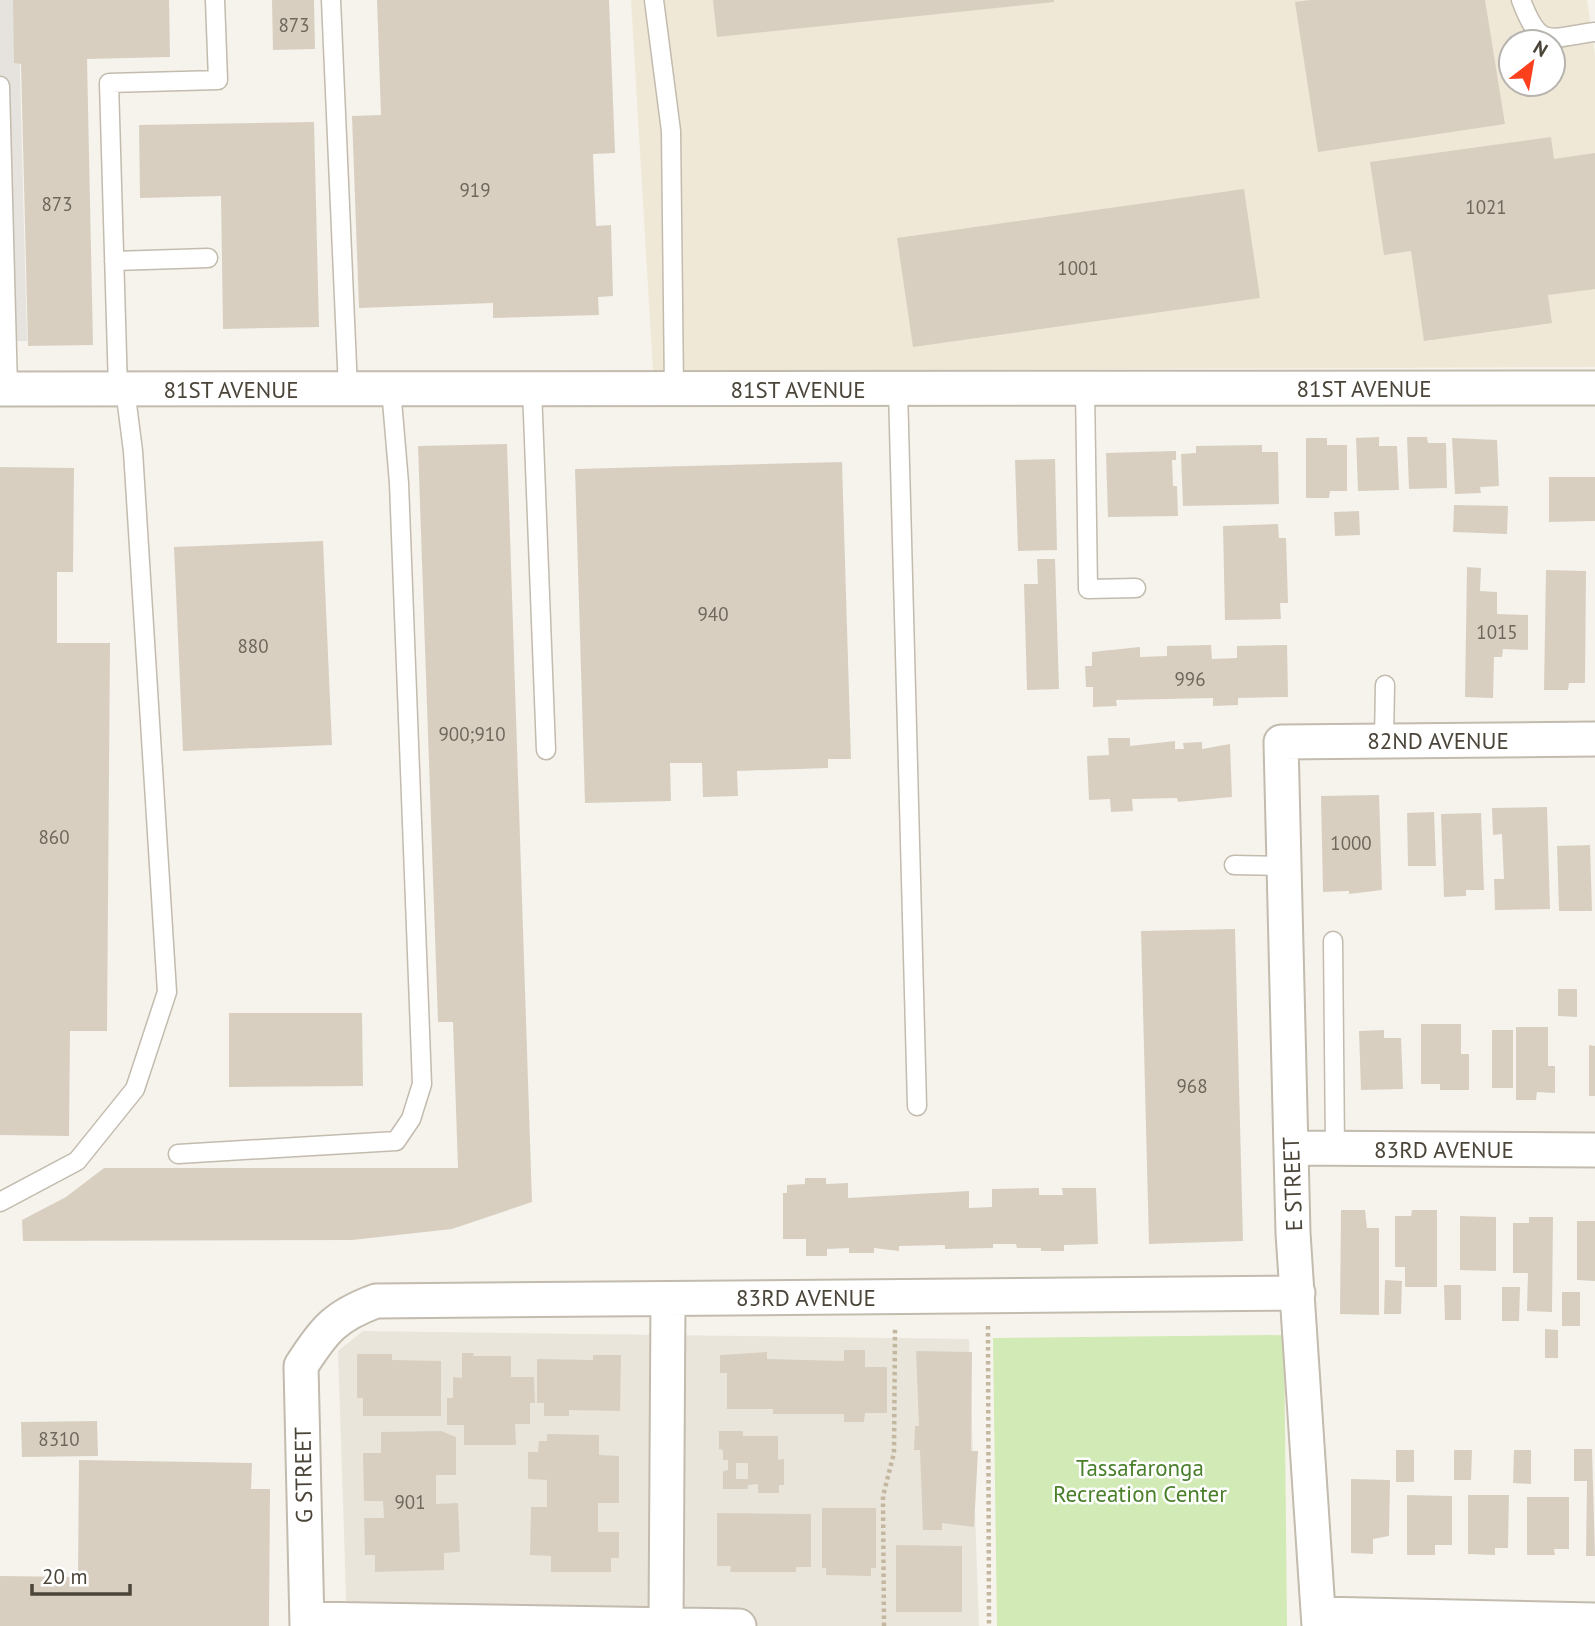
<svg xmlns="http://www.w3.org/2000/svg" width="1595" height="1626" font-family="'PT Sans',sans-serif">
	<rect width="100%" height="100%" fill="#f6f3ec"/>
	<!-- residential -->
	<path fill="#eae5da" d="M363,1331l606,8 10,287h-632l-9,-275z"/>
	<!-- industrial -->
	<path fill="#e6e2dd" d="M0,0h18l9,341h-27z"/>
	<!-- education -->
	<path fill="#efe8d6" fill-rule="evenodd" d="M631,0h956l8,55v312l-942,4zM1511,42h42v42h-42z"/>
	<!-- green -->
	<path fill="#d2eab5" d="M1284,1335l3,291h-290l-4,-288z"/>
	<!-- building -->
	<path fill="#d8cfc1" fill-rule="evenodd" d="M13,0h156l1,57 -83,2 6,286 -65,1 -7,-282 -7,-1z
		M272,0h42l1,49 -42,1z
		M377,0h232l6,153 -22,1 3,72 15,-1 2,71 -15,1 1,18 -106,3v-15l-134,5 -7,-192 29,-1z
		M713,0h341v2l-337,35z
		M1310,0h175l20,124 -187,28 -23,-150z
		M314,122l5,205 -96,2 -2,-133 -81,2 -1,-73z
		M1551,137l3,22 41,-6v136l-47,6 4,28 -128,18 -13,-90 -27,4 -14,-93z
		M1244,189l16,109 -347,49 -16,-109z
		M1379,437v9h18l2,44 -41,1 -2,-53z
		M1407,437h20l1,6h18l1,45 -38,1z
		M1306,438h21v7h20v46h-17l-1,7h-23z
		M1452,438l45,2 2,46 -19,1 1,6 -26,1z
		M507,444l25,758 -80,27 -100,11 -329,1 -1,-21 44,-23 38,-29h354l-5,-146h-15l-20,-576z
		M1262,445v7h16l1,52 -96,2 -2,-52 15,-1v-7z
		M1176,451v9h-4l1,26h4l1,30 -70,1 -2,-64z
		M1055,459l2,91 -39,1 -3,-91z
		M842,462l9,297h-23v9l-91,3 1,25 -35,1 -1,-34h-32l1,38 -86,2 -10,-334z
		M0,467l74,1 -1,104h-16v71h53l-3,388h-37l-1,105 -69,-1z
		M1549,477h46v44l-46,1z
		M1454,505l54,1 -1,28 -54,-2z
		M1359,511l1,24 -25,1 -1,-24z
		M1278,524l1,14h7l2,65h-8l1,16 -56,1 -2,-94z
		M323,541l9,204 -149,6 -9,-204z
		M1037,559h18l4,130 -32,1 -3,-106h14z
		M1467,567l14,1 -1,23 17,1v22l31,1v35l-25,-1 -1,8h-8l-1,41 -28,-1z
		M1546,570l40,1 -1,112h-16l-1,7h-24z
		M1211,645l1,14 25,-1v-12l50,-1 1,52 -50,1v7l-25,1v-8l-97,2 1,6 -24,1v-20h-7l-1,-21h7v-14l48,-5v10l27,-1v-10z
		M1108,738h22v8l45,-5v8h9l-1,-6 19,-1v7l28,-5 2,53 -54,5 -1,-4 -45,1 1,12 -22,1 -1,-13 -21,1 -2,-44 22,-1z
		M1379,795l3,95 -33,4v-3l-26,1 -2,-96z
		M1547,807l3,102 -55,1 -1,-31h10l-2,-45 -9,1 -1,-27z
		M1434,812l2,54h-28l-1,-53z
		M1481,813l3,77h-18v6l-22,1 -3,-83z
		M1590,845l2,66h-33l-2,-65z
		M1235,929l8,312 -94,3 -8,-313z
		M1558,989h19v28l-19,-1z
		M229,1013h133l1,73 -134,1z
		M1421,1024h40v30h8v36h-29v-6h-19z
		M1516,1027h32v39h7v27l-18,-1 -1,8h-20z
		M1384,1030v8h17l2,51 -42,1 -2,-59z
		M1492,1030h21v58h-21z
		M1589,1045l6,1v50h-6z
		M805,1178h21v6l22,-1v15l121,-7v17l23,-1v-18l47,-1v7h24l-1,-7h34l2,56 -34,1v6h-23v-3h-24l-1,-4h-23v4l-48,1v-4l-46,1v5l-25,-3v5h-25v-5l-22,1v7h-21v-17h-23v-46h4v-8l18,-1z
		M1341,1210h24l2,18h12v87l-39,-1z
		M1412,1210h25v77h-32v-20h-10v-51h16z
		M1460,1216l36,1v54l-36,-1z
		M1529,1217h24l-1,95 -25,-1 1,-38h-15v-50h16z
		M1577,1221h18v60l-18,-1z
		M1385,1280l17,1 -1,33h-17z
		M1444,1285h17v35h-16z
		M1502,1287h18l-1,34h-17z
		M1562,1292h18v34h-18z
		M1545,1329l13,1v28h-13z
		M844,1350h21v17h22v46h-22l-1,9h-20v-8h-71v-5h-46v-36h-7v-18l47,-3v7l77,2z
		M916,1351l56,1 -1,99h7l-4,76 -32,-4v7h-19l-3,-80h-6l1,-24h4z
		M462,1353h12l-1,3h38v21h23l1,26h-5v21h-15l1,21h-52v-20h-17v-27h6v-21l9,1z
		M357,1354h35v6l49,1v55h-78v-18h-6z
		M593,1355h28l-1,56 -51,-1v6h-25v-13h-7v-44l56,1z
		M97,1421l1,35 -76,1 -1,-35z
		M441,1431l15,6v38h-20v29l22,-1 2,49 -16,1v17l-69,2v-17h-10l-1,-37h20l-1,-17h-19l-1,-48h18v-21z
		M719,1431h24v5h35v24l6,-1v26h-5v8h-21v-9l-10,1v4h-25v-18l5,-1v-10h-5v-10l-4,-1zM736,1463h12v16h-12z
		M547,1434l52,1v20l20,1v47h-21v29h21v26h-8v14h-60v-16l-21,-1 1,-48h16v-27l-19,-1v-27h10l1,-11h8z
		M1574,1449h18l3,107h-9l1,-75h-13z
		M1396,1450h18v32h-18z
		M1454,1450h18l-1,30h-17z
		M1514,1450h17v34l-18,-1z
		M79,1460l173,3 -1,26h19l-1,137h-269v-50l78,1z
		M1351,1479l39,1 -1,56 -16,3v15l-22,-1z
		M1407,1495l45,1v49h-17v10h-28z
		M1468,1495h41l-1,53h-13v7l-27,-1z
		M1527,1497h42v52h-15l1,6h-28z
		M822,1508h54v60h-5v8l-45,-1v-7h-4z
		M717,1513l94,1v53h-15v5h-66l1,-6h-14z
		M896,1545l66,1v66h-66z"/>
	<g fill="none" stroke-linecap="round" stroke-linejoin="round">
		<defs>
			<path id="service" d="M331,0l17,389
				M654,0l17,131 3,258
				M1521,0c19,50 27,38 74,32
				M0,86l8,303
				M114,261l94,-3
				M1085,388l3,201 48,-1
				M118,389l-9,-306 109,-3 -3,-80
				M532,389l14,361
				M898,389l19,717
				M1384,740l1,-55
				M1234,865l49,1
				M1333,941l2,207
				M178,1154l218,-13 15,-22 11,-35 -23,-601 -8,-94
				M0,1202l77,-41 58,-72 32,-97 -34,-541 -8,-62"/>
			<path id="minor" d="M0,389l1595,-1
				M1292,1148l303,2
				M1319,1614l276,6
				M307,1619l432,7
				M666,1624l2,-325
				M307,1626l-6,-260c23,-36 34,-50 75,-65l922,-8
				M1319,1626l-26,-393 -12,-491 314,-3"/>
		</defs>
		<!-- service casing -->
		<use href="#service" stroke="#c2bbae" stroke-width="21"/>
		<!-- minor casing -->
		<use href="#minor" stroke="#c2bbae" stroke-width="37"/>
		<!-- path -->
		<path stroke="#c4b79f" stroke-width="4.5" stroke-dasharray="3.5 3.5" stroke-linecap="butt" d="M988,1326l1,300
			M884,1626l-1,-130 11,-43 1,-124"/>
		<!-- service -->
		<use href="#service" stroke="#fff" stroke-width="18"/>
		<!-- minor -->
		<use href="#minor" stroke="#fff" stroke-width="33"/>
	</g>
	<g text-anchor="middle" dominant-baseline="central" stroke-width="5" stroke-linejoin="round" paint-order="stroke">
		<!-- number labels -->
		<g font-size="19" fill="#6e675b">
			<text x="294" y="25">873</text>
			<text x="475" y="190">919</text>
			<text x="57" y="204">873</text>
			<text x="1486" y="207">1021</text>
			<text x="1078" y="268">1001</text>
			<text x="713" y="614">940</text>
			<text x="1497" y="632">1015</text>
			<text x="253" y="646">880</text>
			<text x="1190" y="679">996</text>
			<text x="472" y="734">900;910</text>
			<text x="54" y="837">860</text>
			<text x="1351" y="843">1000</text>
			<text x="1192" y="1086">968</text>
			<text x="59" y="1439">8310</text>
			<text x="410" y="1502">901</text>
		</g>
		<!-- street labels -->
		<g font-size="23" fill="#4b4439" stroke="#fff">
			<text x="1364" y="388">81ST AVENUE</text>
			<text x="231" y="389">81ST AVENUE</text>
			<text x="798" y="389">81ST AVENUE</text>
			<text x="1438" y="740">82ND AVENUE</text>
			<text x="1444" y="1149">83RD AVENUE</text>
			<text transform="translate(1292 1184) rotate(-92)">E STREET</text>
			<text x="806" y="1297">83RD AVENUE</text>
			<text transform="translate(303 1475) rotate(-91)">G STREET</text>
		</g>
		<!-- park labels -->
		<g font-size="23" fill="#4a7f2a" stroke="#fff">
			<text x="1140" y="1467">Tassafaronga<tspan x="1140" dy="26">Recreation Center</tspan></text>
		</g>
	</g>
	<!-- north arrow -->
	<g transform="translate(1532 63) rotate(31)"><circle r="33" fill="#ffffff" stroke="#b7b4b0" stroke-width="2"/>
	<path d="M0-5L12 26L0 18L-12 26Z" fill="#fc3f1d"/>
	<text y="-10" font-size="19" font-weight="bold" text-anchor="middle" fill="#4b4439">N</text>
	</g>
	<!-- scale -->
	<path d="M32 1584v10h98v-10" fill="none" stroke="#4b4439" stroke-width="3.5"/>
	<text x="42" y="1584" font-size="21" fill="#4b4439" stroke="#ffffff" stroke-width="5" paint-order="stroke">20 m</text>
</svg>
